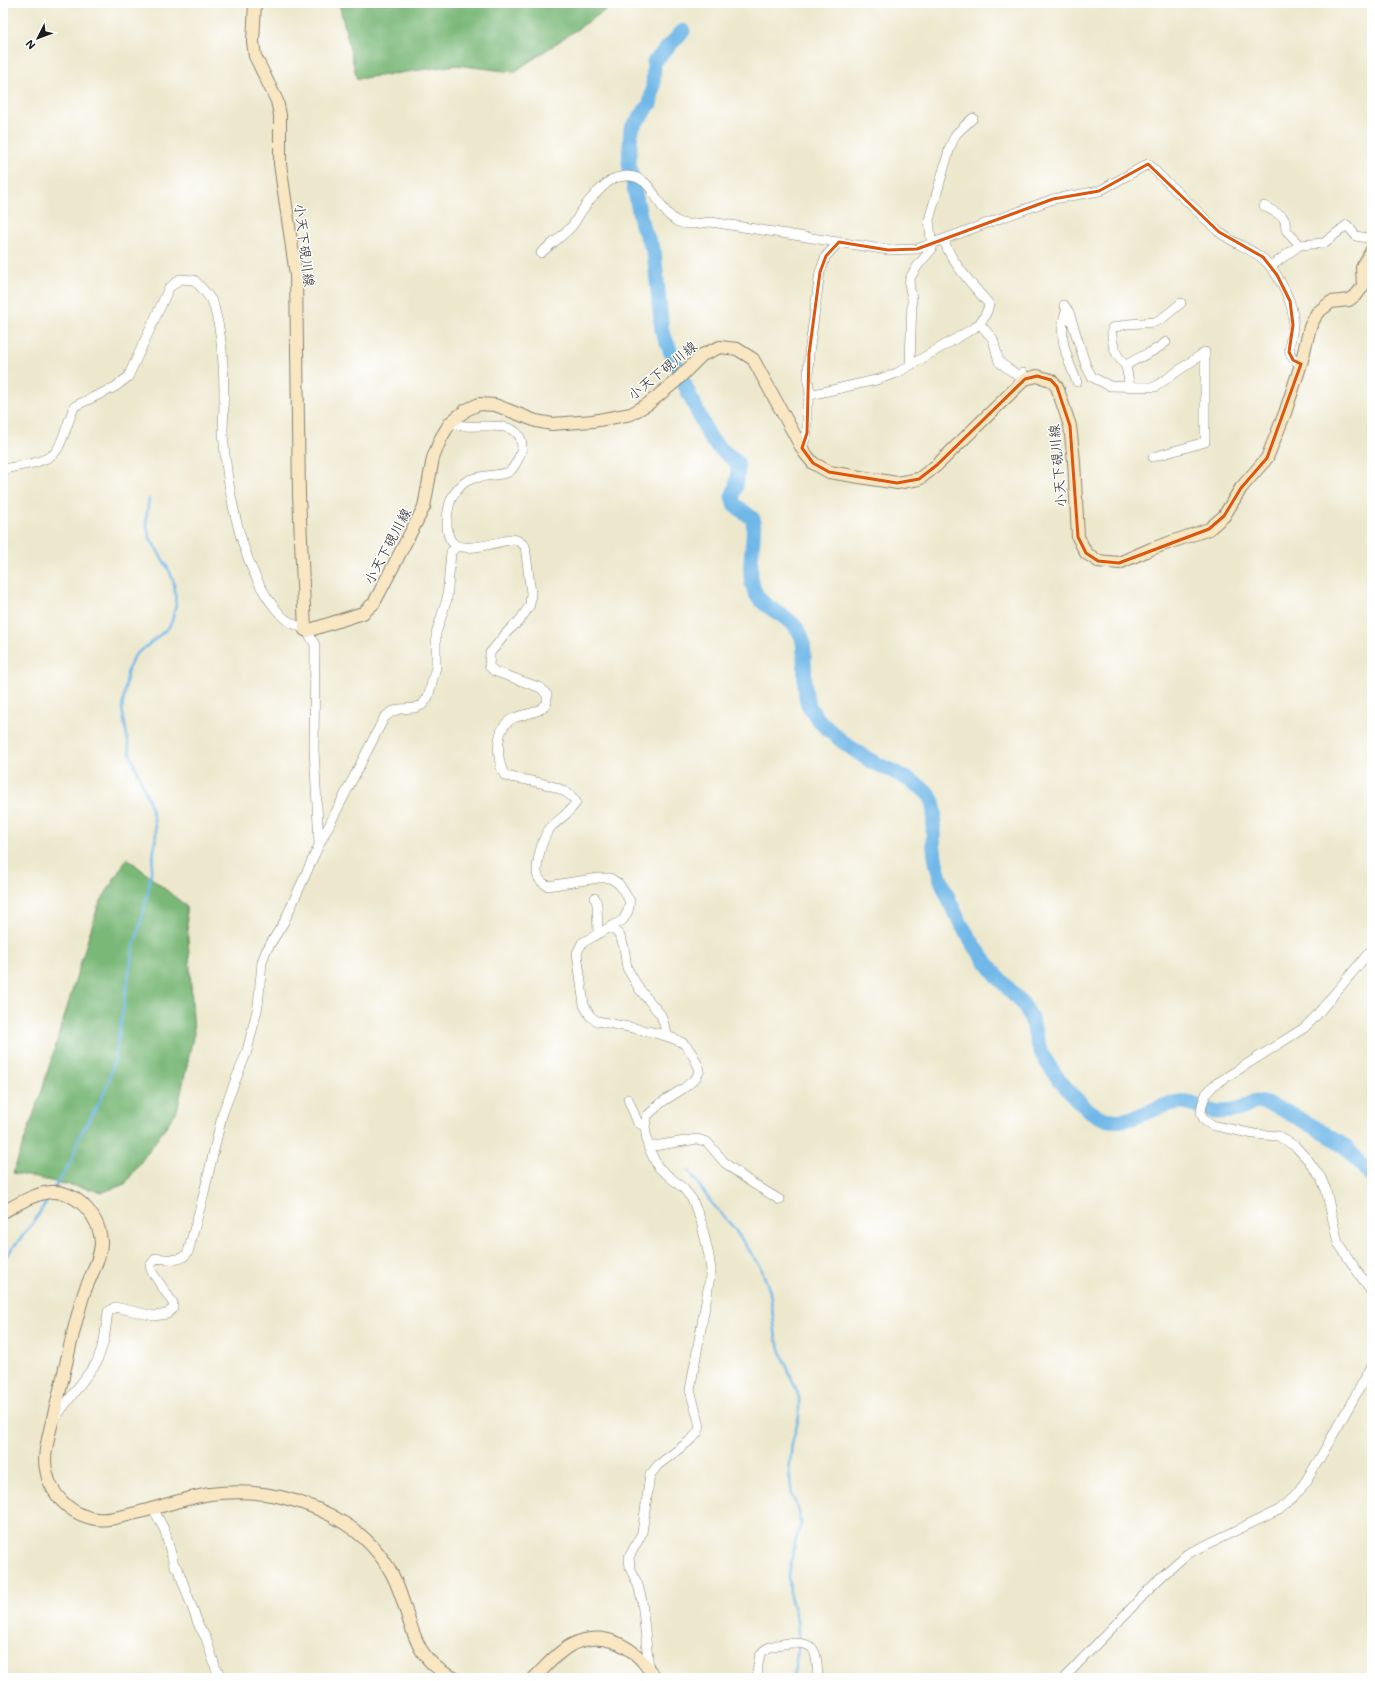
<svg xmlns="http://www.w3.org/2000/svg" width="1375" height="1681" font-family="Mali,'Klee One',sans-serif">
	<rect width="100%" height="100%" fill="#fff"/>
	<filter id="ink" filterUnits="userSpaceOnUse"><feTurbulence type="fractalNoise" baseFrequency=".025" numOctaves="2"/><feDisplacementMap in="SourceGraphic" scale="8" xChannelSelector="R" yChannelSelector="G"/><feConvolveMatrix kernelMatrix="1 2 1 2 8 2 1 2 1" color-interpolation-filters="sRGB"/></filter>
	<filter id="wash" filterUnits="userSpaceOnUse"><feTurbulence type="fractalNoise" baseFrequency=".012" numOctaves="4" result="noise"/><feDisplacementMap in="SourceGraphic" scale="16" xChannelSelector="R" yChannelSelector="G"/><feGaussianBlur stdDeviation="0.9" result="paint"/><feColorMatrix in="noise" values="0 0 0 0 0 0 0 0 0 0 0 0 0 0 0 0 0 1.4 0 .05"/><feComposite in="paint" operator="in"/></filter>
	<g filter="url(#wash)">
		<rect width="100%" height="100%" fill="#ede8cd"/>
		<!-- forest -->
		<path fill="#7ab878" stroke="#4b6a4a" d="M339,3h270l-2,6 -93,63 -58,-7 -99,14z
			M127,858l59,48 8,127 -17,78 -52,73 -22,8 -90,-19 29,-83 56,-184z"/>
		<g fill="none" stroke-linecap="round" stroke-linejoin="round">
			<!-- stream -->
			<path stroke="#71b8e8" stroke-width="2.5" d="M689,1170l21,31 23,26 28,40 9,25 6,47 23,58v20l-7,27 -3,28 3,23 7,17 2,11 -8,27 -4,26 1,20 7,25 2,22 -6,35
				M54,1188l18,-28 7,-23 20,-34 9,-19 7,-27 18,-108 9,-30 7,-32 7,-52 -2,-16 -5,-18 -19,-48 -8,-44 6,-40 7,-14 11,-8 23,-20 3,-6 4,-16 -2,-22 -5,-13 -19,-32 -3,-10 -1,-9 3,-20
				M3,1260l30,-37 17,-27"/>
			<!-- river -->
			<path stroke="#71b8e8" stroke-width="15" d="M683,31l-29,31 -1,26 -3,16 -19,25 -2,35 13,61 12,27 8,79 20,48 28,59 8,9 19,15c2,12 0,24 -5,34l2,8 19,15c3,23 -8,50 2,73 9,20 39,22 47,46 2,6 2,14 2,21 1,12 0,31 3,42 4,13 19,27 30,36 10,9 23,17 34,24 17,9 53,22 61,39 5,8 1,21 1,31 0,16 2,31 7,46 11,32 30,65 51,91 11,16 27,28 37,44 6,10 7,24 11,35 8,21 41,61 61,70 28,13 53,-13 80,-15 12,-1 24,9 35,10 9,0 18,0 26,-3 5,-2 10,-6 15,-7 17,-1 74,33 88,44 11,9 19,21 28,32"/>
		</g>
	</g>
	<g filter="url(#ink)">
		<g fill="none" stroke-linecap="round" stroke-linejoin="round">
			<defs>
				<path id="street" d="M1264,206l18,10 3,5 1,9 14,15 24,-2 23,-18 9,11 16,3
					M541,253c10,-9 22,-17 30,-26 5,-5 8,-13 12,-18 5,-8 22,-26 30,-30 3,-2 9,-2 12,-3 29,-2 30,32 50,44 10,7 25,3 36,2l177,28 29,-1 136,-50 46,-8 49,-27 71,68c27,20 45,17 62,51 3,6 7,13 9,20 2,6 4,14 3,21 0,17 -12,30 8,40
					M1271,266l29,-21
					M1064,305l5,7 17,54 6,11 18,9 45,1 50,-35v90l-52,15
					M1067,309c-11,24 0,50 10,73
					M980,324l13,15 6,23 18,13 6,-2
					M910,365l2,-66 -3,-16 2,-7 8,-12 13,-15 -3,-29 21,-73 6,-13 17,-16
					M1126,366c-11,-11 -15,-22 -14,-38l16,-4 27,-2 9,-5 17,-14
					M1126,387l3,-5 -3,-16c12,-10 28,-13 40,-24
					M810,395l-2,-16 1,-25 11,-82 6,-16 13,-14
					M450,423c5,1 10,3 15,3 18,2 57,-8 57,21 -1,8 -7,20 -13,25 -13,5 -29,2 -42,9 -4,2 -10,9 -13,13 -8,11 -12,47 4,52 12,5 41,-4 55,-7l4,1 8,6 6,47 -1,12 -10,15 -12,11 -18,22 -1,13 5,5 47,17 6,7v8c-8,11 -21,10 -33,15 -20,8 -18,43 -9,58 19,4 61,8 71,26 -6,11 -16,16 -25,25 -8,8 -14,33 -14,44 0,7 5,12 11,15l50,-8h12l9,6 11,17 -2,10 -5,9 -41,23 -5,10 7,52 6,11 7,5c19,4 73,12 87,23 8,7 12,17 16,26l-4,8 -12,10 -22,14 -15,14 -2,10 3,21 10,20 26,22 8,10 9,22 8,35 2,14 -5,31 -16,89 10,36 -2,6 -6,7 -34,26 -8,10 -8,58 -13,24 1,11 8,17 4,16 7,68
					M802,448l5,-15v-27l3,-11 66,-15 21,-7 77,-45c8,-6 13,-13 15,-24 -14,-16 -41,-45 -45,-65
					M3,469c15,-3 46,-6 54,-19 8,-14 11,-30 18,-44l40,-19 13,-10 41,-89 11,-9 14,1c7,7 14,14 19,23 2,5 2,10 4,15 6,26 7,55 7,82 0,11 -1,22 -1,33 4,56 19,145 61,185 6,5 15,8 21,12
					M307,631l8,14 -1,104 5,94
					M595,898l2,6 1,30
					M611,926l9,10 4,11 3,21 13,22 21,25 7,22
					M1372,949l-57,68 -11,11 -90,57 -8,9 -4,11 -1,8 3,7 7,5 43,9 24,2 17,10 13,14 13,18 5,12 12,53 34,50
					M628,1099l10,24 7,3
					M648,1147l49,-8 10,3 18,21 24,18 31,19
					M55,1418l42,-56 7,-21 4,-29 7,-5 39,9 13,-2 6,-6v-5l-21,-31 -2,-6 6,-8c12,1 25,5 32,-6l14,-51 21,-89 24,-61 11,-45 4,-44 4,-11 18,-29 35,-77 65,-127 7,-6 9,-3 14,-1 8,-3 6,-8 8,-30v-34l11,-34 4,-47 6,-6
					M153,1508l12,23 9,34 4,4 21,57 7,12 10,31 9,9
					M757,1678c1,-8 0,-17 4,-24 6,-11 43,-15 51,-6 6,7 5,21 6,30
					M1064,1678l97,-101 26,-23 92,-44 14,-12 7,-8 20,-32 52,-92"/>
				<path id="secondary" d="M255,3l-2,39 2,14 22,45 3,14v49l16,111 3,220 6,135 2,1 56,-18 11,-10 50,-96 9,-49 8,-20 9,-15 16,-13 13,-6 16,1 41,16 16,3 41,-3 38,-7 17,-10 28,-23 26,-26 18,-8 17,2 16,10 51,93 9,11 16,9 68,11 22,-4 18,-14 88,-86 12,-3 14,4 6,7 13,39 4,35 4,76 8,16 12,8 21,2 32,-14 58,-20 15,-13 17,-28 26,-30 18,-45 16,-49 9,-37 7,-14 14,-11 18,-2 8,-6 6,-8 -1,-18 10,-18
					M3,1212c15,-8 32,-19 49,-20 26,-1 48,26 49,50 0,16 -11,35 -17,51 -11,35 -18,73 -27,109 -4,18 -11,38 -12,57 0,6 2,16 4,22 8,20 26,35 47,38 13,2 27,-3 40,-6 24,-6 49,-15 74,-19 23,-3 49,-2 71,3 46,11 89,35 111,77 21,40 15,83 62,104
					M534,1678c12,-11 22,-25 37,-33 34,-17 67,3 83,33"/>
			</defs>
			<!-- street casing -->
			<use href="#street" stroke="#848274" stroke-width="10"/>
			<!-- secondary casing -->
			<use href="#secondary" stroke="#848274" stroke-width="14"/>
			<!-- street -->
			<use href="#street" stroke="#fff" stroke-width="9"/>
			<!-- secondary -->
			<use href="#secondary" stroke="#f9e7c3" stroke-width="12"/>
		</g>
	</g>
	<!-- marked area -->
	<path fill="none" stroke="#de560d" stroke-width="3" stroke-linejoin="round" d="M1148,164l71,68 44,25 14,18 13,26 3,24 -4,27 4,8 8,4 -34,94 -26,30 -17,28 -15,13 -90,34 -21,-2 -12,-8 -8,-16 -8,-111 -13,-39 -6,-7 -14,-4 -12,3 -88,86 -18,14 -22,4 -68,-11 -16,-9 -11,-15 5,-15 2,-79 11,-82 6,-16 13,-14 49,8 29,-1 136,-50 46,-8z"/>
	<g text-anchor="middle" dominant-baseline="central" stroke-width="3" stroke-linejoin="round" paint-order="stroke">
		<!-- street labels -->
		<g font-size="14" fill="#1c1c1c" stroke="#fff">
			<text transform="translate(305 245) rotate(83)">小天下硯川線</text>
			<text transform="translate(662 370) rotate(-39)">小天下硯川線</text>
			<text transform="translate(1057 466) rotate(-95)">小天下硯川線</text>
			<text transform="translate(387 546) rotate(-62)">小天下硯川線</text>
		</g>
	</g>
	<!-- margin -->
	<rect width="1375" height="1681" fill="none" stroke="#fff" stroke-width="16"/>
	<!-- north arrow -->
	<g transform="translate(38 38) rotate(228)" stroke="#ffffff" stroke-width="3" paint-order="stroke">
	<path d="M0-3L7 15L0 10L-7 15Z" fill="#1c1c1c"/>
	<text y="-6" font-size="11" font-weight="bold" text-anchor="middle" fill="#1c1c1c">N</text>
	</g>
</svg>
